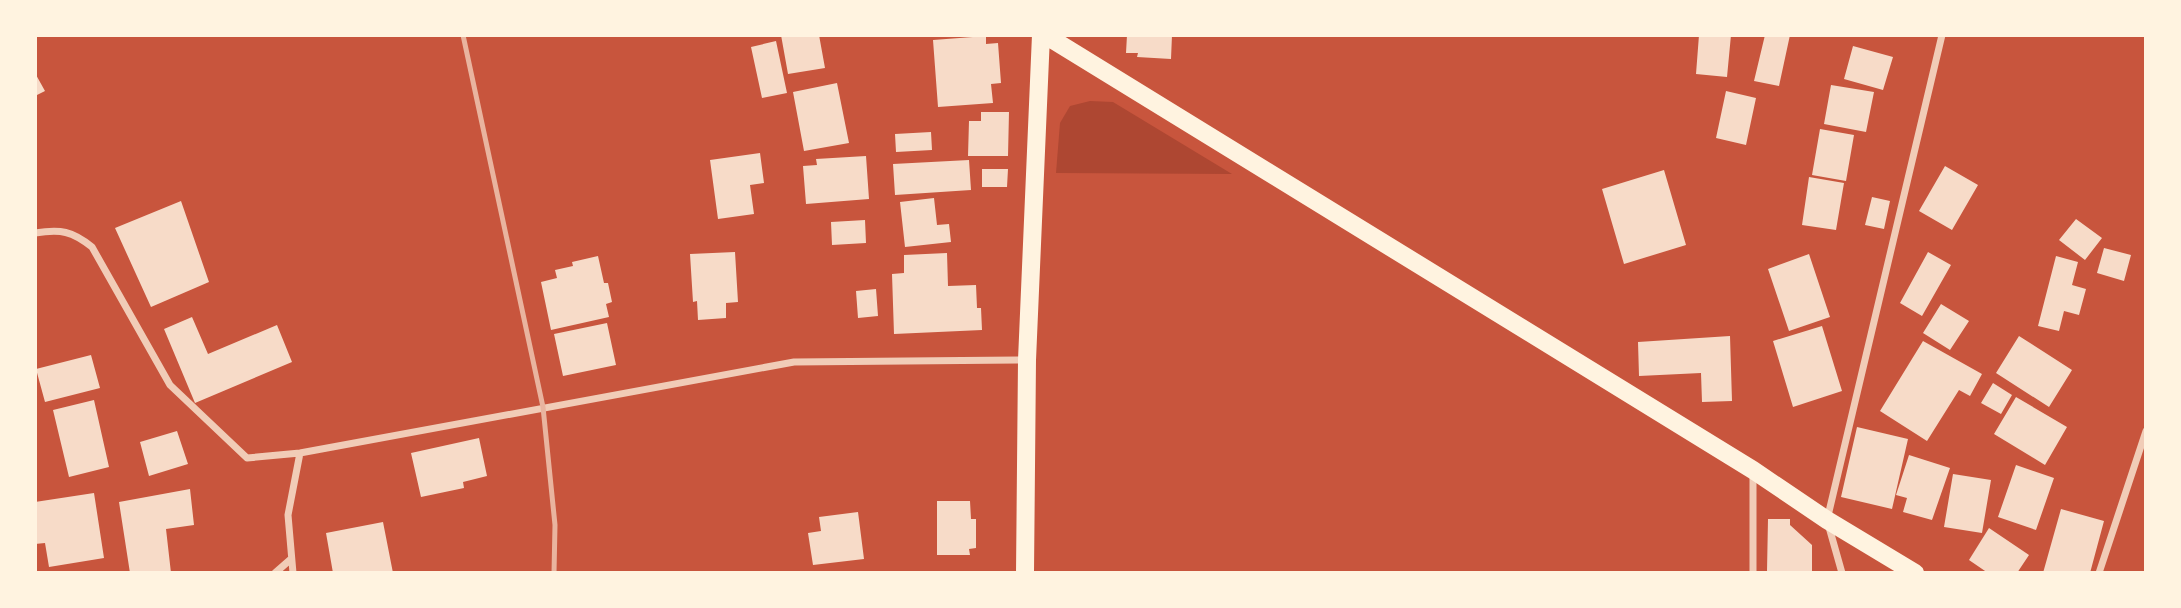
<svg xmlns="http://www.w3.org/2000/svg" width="2181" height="608" font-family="Manrope,sans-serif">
	<rect width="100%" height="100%" fill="#c8553d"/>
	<!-- green -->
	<path fill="#ae4732" d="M1090,101l23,1 119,72 -176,-1 4,-50 10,-17z"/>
	<!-- building -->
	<path fill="#f7dbc8" d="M781,35h38l6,33 -37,6z
		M1127,35h45l-1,24 -34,-2 1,-4h-12z
		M1699,35h32l-4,42 -31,-3z
		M1765,35h25l-11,51 -25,-5z
		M986,36v8l12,-1 3,40 -10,1 2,19 -55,4 -5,-67z
		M776,41l11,52 -25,5 -11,-51z
		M1853,46l40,11 -10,33 -39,-11z
		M35,73l10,18 -10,5z
		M837,83l12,60 -45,8 -11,-59z
		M1831,85l43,7 -8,40 -42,-8z
		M1726,91l30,7 -10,47 -30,-7z
		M981,112h28l-1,44h-40l1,-35h12z
		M1820,129l34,6 -8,46 -34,-6z
		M931,132l1,18 -36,2 -1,-18z
		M760,153l4,30 -14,2 4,29 -36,5 -8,-59z
		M866,156l3,43 -63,5 -3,-38 14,-1 -1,-6z
		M969,160l2,30 -76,5 -2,-31z
		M1945,166l33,19 -26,45 -33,-19z
		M982,169h26l-1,18h-25z
		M1664,170l22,75 -62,19 -22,-75z
		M1809,177l35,6 -8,47 -34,-5z
		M1872,197l18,4 -6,28 -19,-4z
		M934,198l3,27 12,-1 2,18 -46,5 -5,-45z
		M181,201l28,81 -58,25 -36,-79z
		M2076,219l26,19 -17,22 -26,-20z
		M865,220l1,23 -34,2 -1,-23z
		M2104,248l27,7 -7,26 -27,-8z
		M735,252l3,50 -12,1v15l-28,2 -1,-19 -4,1 -3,-48z
		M1928,252l23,13 -29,51 -22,-13z
		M947,253l1,33 28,-1 1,23h4l1,22 -88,4 -2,-60 12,-1v-18z
		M1809,254l21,63 -41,14 -21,-62z
		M598,256l6,27h4l4,19 -6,2 3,13 -58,13 -10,-48 16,-4 -2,-8 18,-4 -1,-4z
		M2056,256l22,6 -6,23 14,4 -7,26 -15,-4 -5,20 -21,-5z
		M876,289l2,27 -20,2 -2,-27z
		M1941,304l28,17 -19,29 -27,-17z
		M192,317l16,37 69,-29 15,37 -97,41 -31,-74z
		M607,323l9,42 -53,11 -9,-42z
		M1822,326l20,65 -49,16 -20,-66z
		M1730,336l2,65 -30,1 -1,-29 -62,3 -1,-34z
		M2019,336l53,34 -23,37 -53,-34z
		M1923,341l59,33 -12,22 -11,-6 -32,51 -47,-30z
		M91,355l9,33 -55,14 -9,-33z
		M1993,383l19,12 -11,19 -20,-11z
		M2016,397l51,30 -22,38 -51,-31z
		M94,400l15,67 -40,10 -16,-67z
		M1857,427l51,12 -16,70 -51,-12z
		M177,431l11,33 -39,12 -9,-34z
		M479,438l8,38 -24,6 1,6 -43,9 -10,-44z
		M1909,455l41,13 -18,52 -29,-8 4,-14 -11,-3z
		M2016,465l38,13 -18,52 -38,-13z
		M1953,474l38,6 -9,53 -38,-6z
		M190,489l4,36 -28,4 5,44h-41l-11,-71z
		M94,493l10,65 -55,9 -4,-24 -10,1v-42z
		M937,501h33l1,18h5v29l-7,1 1,6h-33z
		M2061,509l43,12 -14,52h-47z
		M858,512l6,47 -51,6 -5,-32 13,-2 -2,-14z
		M1768,519h22v6l22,20v27l-45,-1z
		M383,522l10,51h-60l-7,-40z
		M1989,528l40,27 -12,18h-29l-19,-13z"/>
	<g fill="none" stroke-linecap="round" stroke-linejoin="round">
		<!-- minor -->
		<path stroke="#f1ccb7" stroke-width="7" d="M35,233c26,-4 37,-2 57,14l78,138 77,73 53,-5 494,-91 232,-2
			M1753,472v101
			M275,573l16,-14
			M293,573l-5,-58 12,-62
			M1842,573l-15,-53 115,-485
			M2099,573l47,-142"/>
		<!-- primary -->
		<path stroke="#fff3e0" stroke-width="18" d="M1045,35l708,435 74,50 88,53
			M1025,573l2,-213 14,-325"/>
		<!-- rail -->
		<path stroke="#e9b49f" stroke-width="5" d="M463,35l80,372 12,118 -1,48"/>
	</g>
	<!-- border -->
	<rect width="2181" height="608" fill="none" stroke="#fff3e0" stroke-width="74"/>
</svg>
